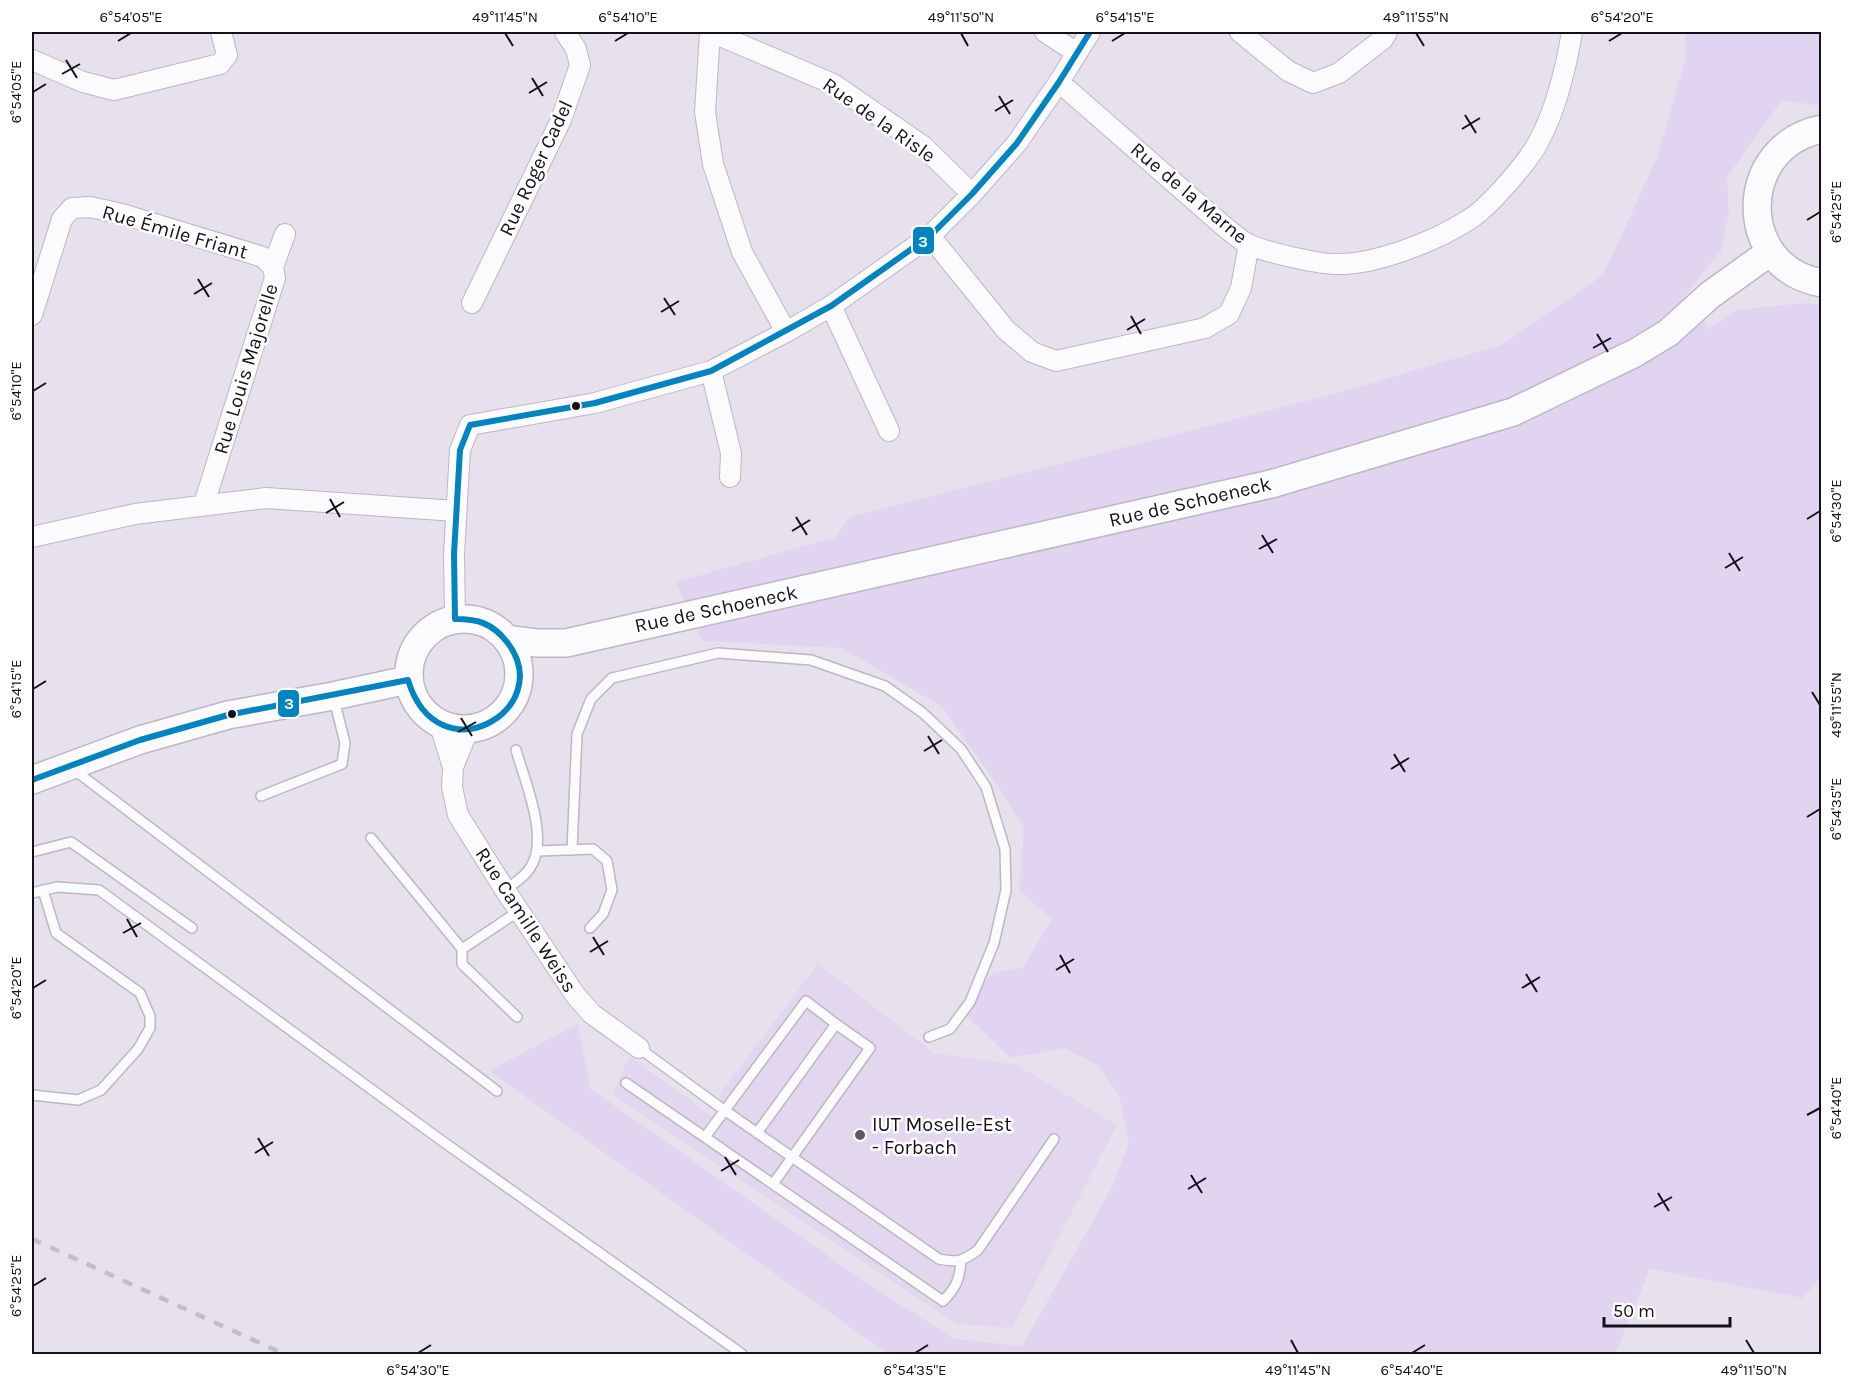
<svg xmlns="http://www.w3.org/2000/svg" width="1853" height="1386" font-family="Karla,sans-serif">
	<rect width="100%" height="100%" fill="#e7e1ee"/>
	<!-- built -->
	<path fill="#e2d7ef" d="M818,964l116,89 83,12 100,60 -105,203 -56,-4 -343,-229 16,-39 90,65 5,-10 -4,-18z"/>
	<!-- green -->
	<path fill="#e1d4f0" d="M1686,32h135v74l-39,-6 -55,77 2,36 -8,38 -36,44 23,34 29,-19 68,-7 16,2 1,970 -19,23 -153,-29 -35,85h-727l-399,-283 88,-47 14,65 280,197 84,53 67,7 89,-157 18,-46 -10,-47 -22,-31 -32,-17 -54,10 -54,-51 36,-34 29,-5 30,-49 -33,-29 5,-62 -25,-40 -57,-81 -100,-59 -140,-7 -26,-59 160,-45 13,-20 481,-122 171,-50 102,-70 54,-117 28,-98z"/>
	<g fill="none" stroke-linecap="round" stroke-linejoin="round">
		<defs>
			<path id="lane" d="M73,769l424,322
				M261,796l81,-32 3,-21 -11,-44
				M371,838l91,111 57,-38
				M572,850l5,-116 14,-35 21,-21 106,-25 93,7 74,26 38,27 38,36 25,38 19,62 1,41 -12,53 -24,59 -20,27 -21,8
				M538,851l55,-2 14,12 5,29 -9,24 -13,14
				M32,852l39,-10 121,86
				M505,890c8,-6 20,-13 25,-22 20,-29 -5,-86 -14,-118
				M32,893l25,-6 42,3 339,248 304,216
				M462,949v15l55,53
				M639,1048l78,57 222,154c19,4 24,2 39,-9l76,-111
				M626,1083l317,218c13,-13 17,-22 18,-41
				M32,1095l46,5 23,-10 37,-41 12,-21v-12l-10,-23 -84,-60 -13,-43
				M757,1133l79,-109 34,24 -97,136
				M705,1137l101,-136 30,23"/>
			<path id="street" d="M710,32l-5,80 8,52 29,88 44,80
				M711,32l122,52 90,62 49,48
				M1045,32l32,21
				M1240,32l48,39 25,12 26,-10 44,-34 4,-7
				M32,60l51,22 31,8 106,-26 7,-9 -6,-23
				M1059,82l167,146c7,5 14,12 22,16 16,8 67,19 85,20 41,2 103,-23 137,-45 20,-13 58,-57 69,-78 18,-34 27,-73 33,-109
				M930,236l76,94 26,22 24,9 149,-33 24,-14 12,-26 8,-44
				M472,303l89,-183 19,-55 -4,-16 -11,-17
				M831,306l58,125
				M32,315l30,-96 10,-11 18,-1 32,7 141,43 10,10
				M711,371l20,82 -1,24
				M204,504l71,-226 -2,-11 12,-33
				M32,537l103,-23 131,-16 190,13
				M455,619l-1,-65 6,-104 10,-25 125,-22 116,-32 75,-39 45,-26 99,-70 42,-42 45,-51 42,-61 31,-50
				M439,722l14,45
				M468,730l-15,37 -1,20 6,28 47,75 71,106 16,18 47,34"/>
			<path id="secondary" d="M1822,129c-86,17 -87,139 0,154
				M409 674a55 55 0 1 1 110 0a55 55 0 1 1-110 0Z
				M506,639l31,4h29l705,-159 242,-72 122,-59 33,-20 42,-38 60,-43
				M32,780l108,-40 88,-25 105,-19 75,-16"/>
		</defs>
		<!-- lane casing -->
		<use href="#lane" stroke="#bcb7c1" stroke-width="12"/>
		<!-- street casing -->
		<use href="#street" stroke="#bcb7c1" stroke-width="22"/>
		<!-- secondary casing -->
		<use href="#secondary" stroke="#bcb7c1" stroke-width="30"/>
		<!-- lane -->
		<use href="#lane" stroke="#fbfafc" stroke-width="9"/>
		<!-- street -->
		<use href="#street" stroke="#fbfafc" stroke-width="20"/>
		<!-- secondary -->
		<use href="#secondary" stroke="#fbfafc" stroke-width="27"/>
		<!-- rail -->
		<path stroke="#c1bfc3" stroke-width="4.5" stroke-dasharray="10 10" stroke-linecap="butt" d="M32,1239l252,115"/>
		<defs>
			<path id="bus-1" d="M32,780l108,-40 88,-25 180,-35c30,99 151,29 99,-38 -15,-19 -29,-23 -52,-23l-1,-65 6,-104 10,-25 125,-22 116,-32 120,-65 99,-70 42,-42 45,-51 42,-61 31,-50"/>
		</defs>
		<!-- bus-1 casing -->
		<use href="#bus-1" stroke="#fff" stroke-width="10"/>
		<!-- bus-1 -->
		<use href="#bus-1" stroke="#0085c2" stroke-width="6"/>
	</g>
	<!-- ticks -->
	<path fill="none" stroke="#15111a" stroke-width="2" d="M505,33l8,13M961,33l7,13M1416,33l8,13M118,41l13,-8M615,41l13,-8M1112,41l13,-8M1609,41l13,-8M66,60l11,18M62,74l18,-10M532,78l11,18M33,92l13,-8M529,93l18,-11M999,96l11,18M995,111l18,-11M1465,115l11,18M1462,129l18,-11M1807,220l13,-8M198,279l11,18M194,294l18,-11M664,298l11,17M661,312l18,-11M1131,316l10,18M1127,330l18,-11M1597,334l11,18M1593,348l18,-10M33,391l13,-8M330,499l10,18M326,513l18,-11M796,517l11,18M1807,519l13,-8M792,531l18,-11M1262,535l11,18M1259,549l18,-10M1729,553l11,18M1725,568l18,-11M33,689l13,-8M1812,692l8,13M461,718l11,18M458,732l18,-10M928,736l11,18M924,751l18,-11M1394,754l11,18M1391,769l18,-11M1807,817l13,-8M127,919l10,18M123,933l18,-10M593,937l11,18M590,952l18,-11M1060,955l10,18M1056,970l18,-11M1526,974l11,18M33,988l13,-8M1522,988l18,-11M1807,1115l13,-7M258,1138l11,18M255,1153l18,-11M725,1157l11,18M721,1171l18,-11M1191,1175l11,18M1188,1189l18,-11M1658,1193l11,18M1654,1207l18,-10M33,1286l13,-8M1291,1340l7,13M1746,1340l8,13M418,1353l13,-8M915,1353l13,-8M1412,1353l13,-8"/>
	<!-- markers -->
	<g fill="#15111a" stroke="#fff" stroke-width="2">
		<circle cx="576" cy="406" r="5"/>
		<circle cx="232" cy="714" r="5"/>
	</g>
	<circle fill="#5e5a64" stroke="#fff" stroke-width="2" cx="860" cy="1135" r="6"/>
	<g text-anchor="middle" dominant-baseline="central" stroke-width="5" stroke-linejoin="round" paint-order="stroke">
		<!-- street labels -->
		<g font-size="20" fill="#15111a" stroke="#fff">
			<text transform="translate(879 120) rotate(35)">Rue de la Risle</text>
			<text transform="translate(536 168) rotate(-65)">Rue Roger Cadel</text>
			<text transform="translate(1189 193) rotate(40)">Rue de la Marne</text>
			<text transform="translate(175 232) rotate(16)">Rue Émile Friant</text>
			<text transform="translate(246 369) rotate(-73)">Rue Louis Majorelle</text>
			<text transform="translate(1190 502) rotate(-13)">Rue de Schoeneck</text>
			<text transform="translate(716 609) rotate(-12)">Rue de Schoeneck</text>
			<text transform="translate(526 920) rotate(57)">Rue Camille Weiss</text>
		</g>
		<!-- poi labels -->
		<g font-size="20" fill="#15111a" stroke="#fff" text-anchor="start">
			<text x="872" y="1124">IUT Moselle-Est<tspan x="872" dy="23">- Forbach</tspan></text>
		</g>
	</g>
	<g stroke="#fff" stroke-width="2">
		<rect x="912" y="226" width="23" height="29" rx="6" fill="#0085c2"/>
		<rect x="277" y="689" width="23" height="29" rx="6" fill="#0085c2"/>
	</g>
	<g font-size="16" text-anchor="middle" font-weight="bold" fill="#fff">
		<text x="923" y="247">3</text>
		<text x="289" y="709">3</text>
	</g>
	<!-- border -->
	<rect width="1853" height="1386" fill="none" stroke="#ffffff" stroke-width="66"/>
	<!-- scale -->
	<path d="M1604 1317v9h126v-9" fill="none" stroke="#15111a" stroke-width="3"/>
	<text x="1613" y="1317" font-size="18" fill="#15111a" stroke="#ffffff" stroke-width="4.5" paint-order="stroke">50 m</text>
	<rect x="33" y="33" width="1787" height="1320" fill="none" stroke="#15111a" stroke-width="2"/>
	<g font-size="15" text-anchor="middle" fill="#15111a">
		<text x="131" y="22">6°54'05"E</text>
		<text x="505" y="22">49°11'45"N</text>
		<text x="628" y="22">6°54'10"E</text>
		<text x="961" y="22">49°11'50"N</text>
		<text x="1125" y="22">6°54'15"E</text>
		<text x="1416" y="22">49°11'55"N</text>
		<text x="1622" y="22">6°54'20"E</text>
		<text transform="translate(16 92) rotate(-90)" y="5">6°54'05"E</text>
		<text transform="translate(1836 212) rotate(-90)" y="5">6°54'25"E</text>
		<text transform="translate(16 391) rotate(-90)" y="5">6°54'10"E</text>
		<text transform="translate(1836 511) rotate(-90)" y="5">6°54'30"E</text>
		<text transform="translate(16 689) rotate(-90)" y="5">6°54'15"E</text>
		<text transform="translate(1836 705) rotate(-90)" y="5">49°11'55"N</text>
		<text transform="translate(1836 809) rotate(-90)" y="5">6°54'35"E</text>
		<text transform="translate(16 988) rotate(-90)" y="5">6°54'20"E</text>
		<text transform="translate(1836 1108) rotate(-90)" y="5">6°54'40"E</text>
		<text transform="translate(16 1286) rotate(-90)" y="5">6°54'25"E</text>
		<text x="418" y="1375">6°54'30"E</text>
		<text x="915" y="1375">6°54'35"E</text>
		<text x="1298" y="1375">49°11'45"N</text>
		<text x="1412" y="1375">6°54'40"E</text>
		<text x="1754" y="1375">49°11'50"N</text>
	</g>
</svg>
